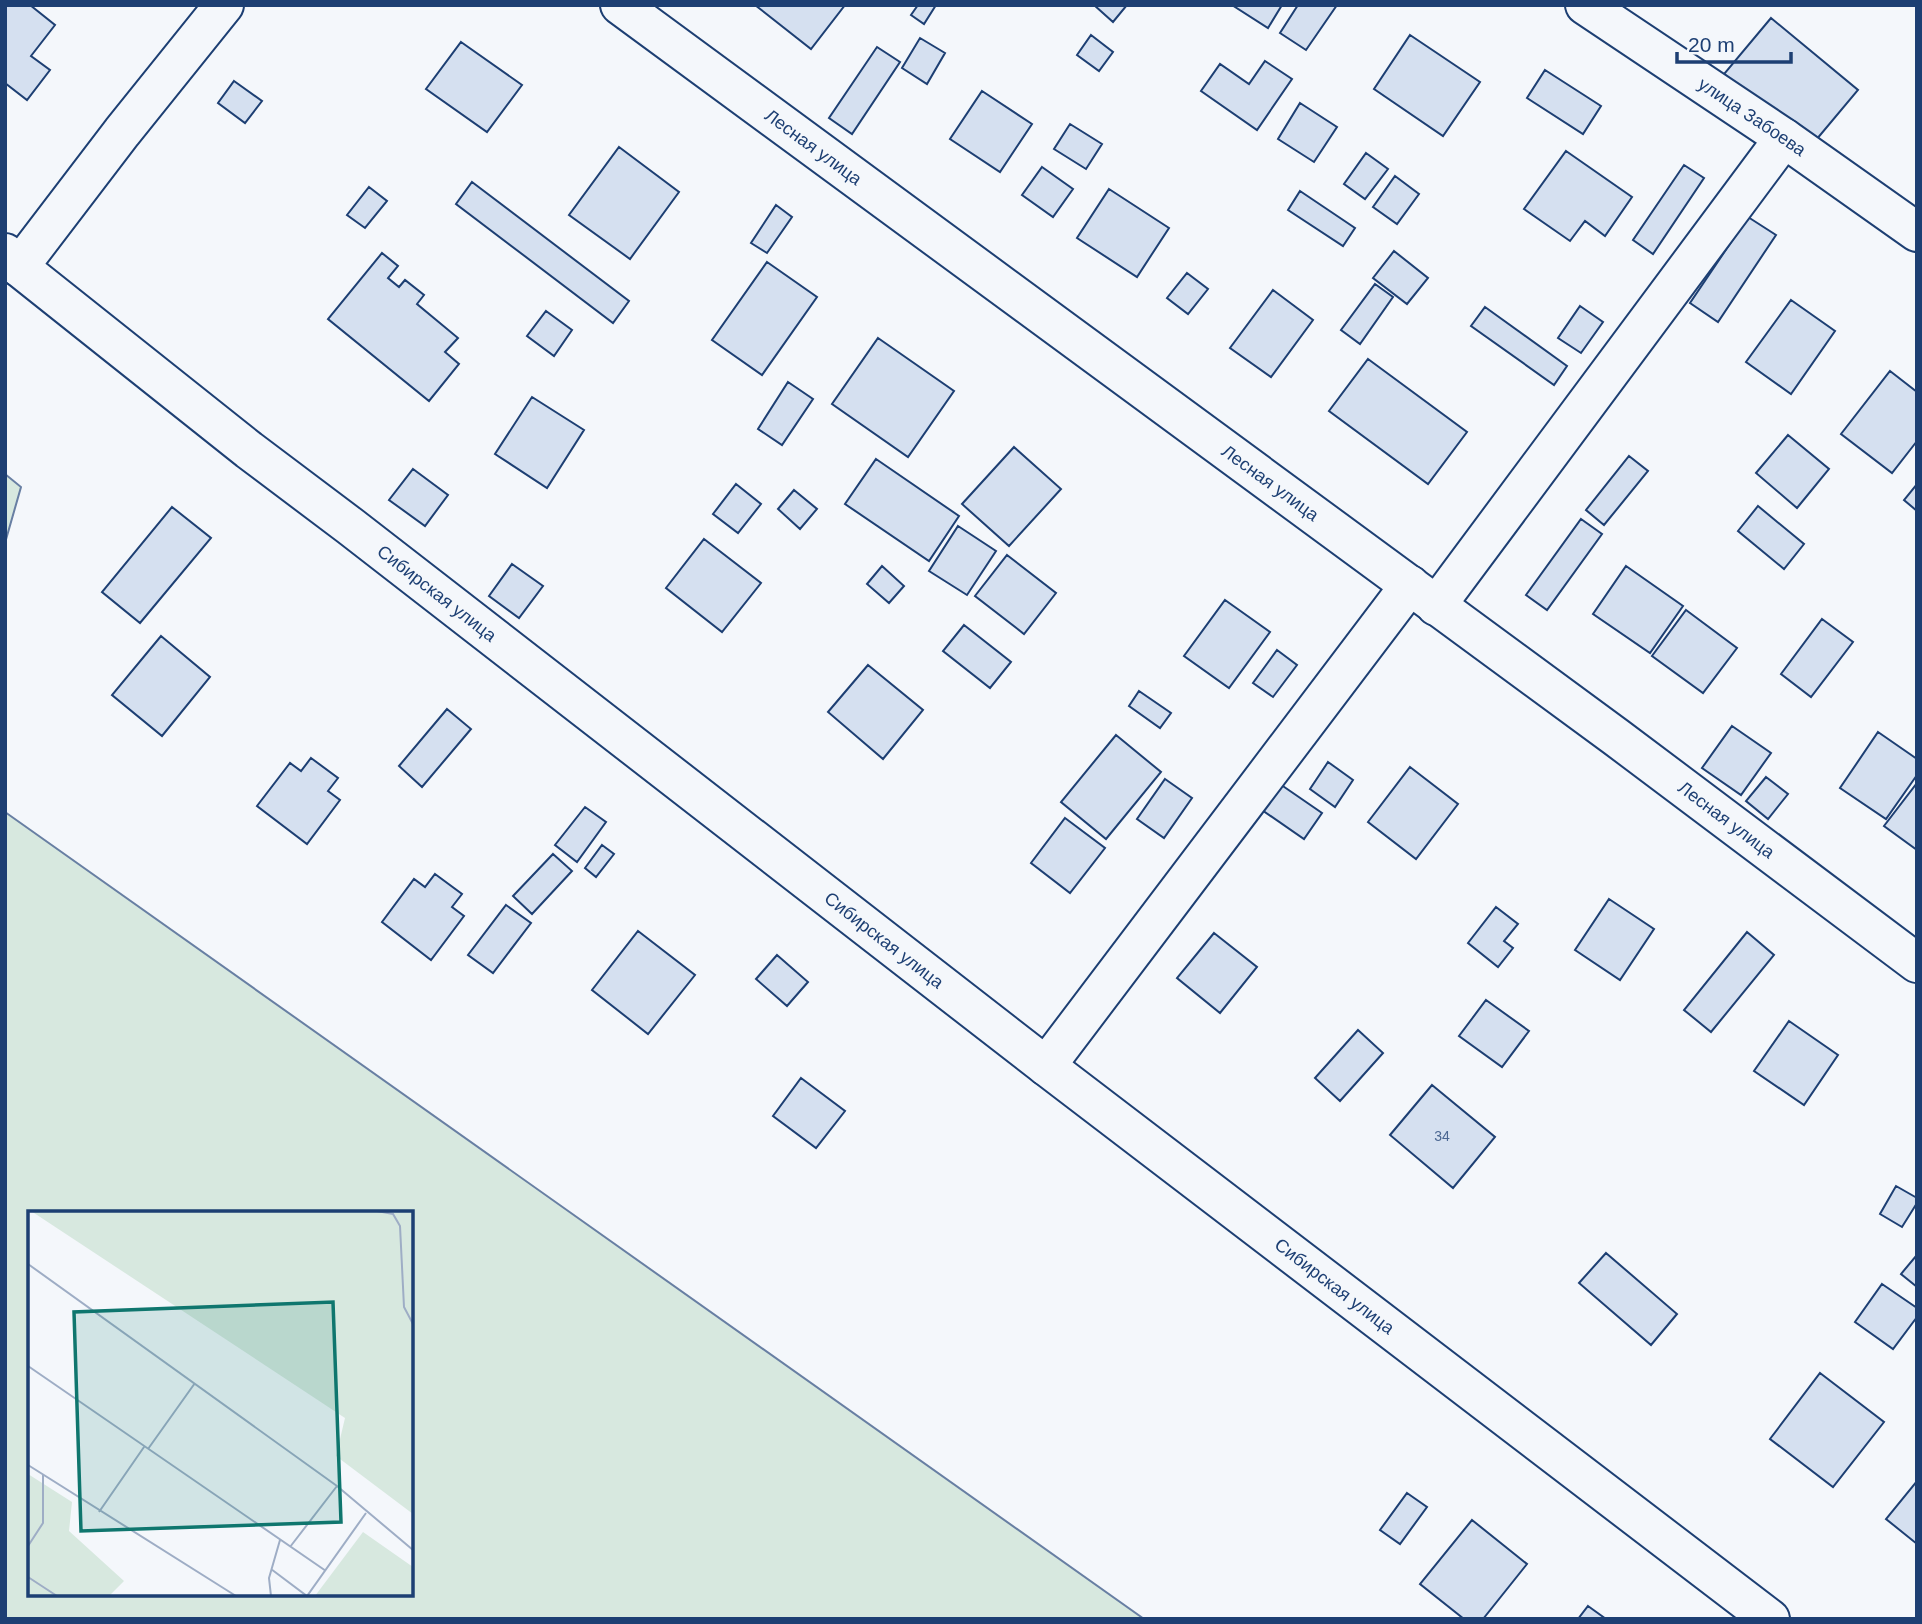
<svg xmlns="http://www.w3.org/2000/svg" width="1922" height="1624" font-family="Arial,sans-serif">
	<rect width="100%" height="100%" fill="#f4f7fb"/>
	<!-- green -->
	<path fill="#d7e8df" stroke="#687fa3" stroke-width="2" fill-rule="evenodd" d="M5,474l16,13 -16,56z
		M5,812l1139,807h-1139zM30,1213h381v381h-381z"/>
	<!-- building -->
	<path fill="#d5e0f0" stroke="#1d3f73" stroke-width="2" d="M5,5h25l25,20 -24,31 19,14 -23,30 -22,-17z
		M755,5h90l-34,44z
		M918,5h18l-12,19 -13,-9z
		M1094,5h33l-14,17z
		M1232,5h50l-14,23z
		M1298,5h39l-31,45 -26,-17z
		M1771,18l87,72 -47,56 -87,-72z
		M1091,35l22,17 -14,19 -22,-16z
		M1410,35l70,47 -37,54 -69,-47z
		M920,38l25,15 -18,31 -25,-16z
		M461,42l61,43 -35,47 -61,-43z
		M877,47l23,15 -48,72 -23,-16z
		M1265,61l27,18 -35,51 -56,-39 19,-27 29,20z
		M1545,70l56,36 -18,28 -56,-36z
		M234,81l28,20 -17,22 -27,-20z
		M982,91l50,33 -32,48 -50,-33z
		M1300,103l37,24 -23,35 -36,-23z
		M1070,124l32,20 -16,25 -32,-20z
		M619,147l60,45 -49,67 -61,-44z
		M1566,151l66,46 -27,39 -20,-15 -15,20 -46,-32z
		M1366,153l22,16 -23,30 -21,-15z
		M1684,165l20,13 -51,76 -20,-14z
		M1042,167l31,22 -20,28 -31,-22z
		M1395,176l24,18 -22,30 -24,-17z
		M472,182l157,119 -16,22 -157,-119z
		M369,187l18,14 -22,27 -18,-13z
		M1109,189l60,39 -32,49 -60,-39z
		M1300,191l55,37 -12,18 -55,-36z
		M776,205l16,12 -25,36 -16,-10z
		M1748,217l28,18 -58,87 -28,-19z
		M1394,251l34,27 -21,26 -34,-26z
		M382,253l16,13 -10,12 11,9 6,-7 19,15 -7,9 41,34 -13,14 14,12 -30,37 -101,-82z
		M767,262l50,35 -55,78 -50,-35z
		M1187,273l21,16 -20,25 -21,-16z
		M1375,284l18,13 -33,47 -19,-14z
		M1273,290l40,30 -42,57 -41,-29z
		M1791,300l44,31 -44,63 -45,-32z
		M1580,306l23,16 -22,31 -23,-15z
		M1485,307l82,59 -13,19 -83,-59z
		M546,311l26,19 -18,26 -27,-20z
		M878,338l76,53 -46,66 -76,-53z
		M1368,359l99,73 -39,52 -99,-73z
		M1890,371l27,21v49l-25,32 -51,-39z
		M788,382l25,17 -31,46 -24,-16z
		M532,397l52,33 -37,58 -52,-34z
		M1788,435l41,34 -32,39 -41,-35z
		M1014,447l47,42 -52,57 -47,-42z
		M1629,456l19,15 -44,54 -18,-15z
		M876,459l83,57 -30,45 -84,-57z
		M413,469l35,26 -23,31 -36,-26z
		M736,484l25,20 -23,29 -25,-19z
		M1917,484v27l-13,-11z
		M794,490l23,19 -17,20 -22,-20z
		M1758,506l46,38 -20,25 -46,-38z
		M172,507l39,31 -71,85 -38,-31z
		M1581,519l21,15 -55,76 -21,-15z
		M958,526l38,25 -29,44 -38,-24z
		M704,539l57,44 -39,49 -56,-44z
		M1007,555l49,38 -32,41 -49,-38z
		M512,564l31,22 -24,32 -30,-22z
		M882,566l22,20 -15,17 -22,-19z
		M1626,566l57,40 -33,47 -57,-39z
		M1225,600l45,32 -41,56 -45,-32z
		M1686,610l51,38 -34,45 -51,-37z
		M1822,619l31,23 -42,55 -30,-23z
		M964,625l47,37 -21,26 -47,-37z
		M161,636l49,41 -48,59 -50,-41z
		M1277,650l20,15 -24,32 -20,-14z
		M868,665l55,45 -40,49 -55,-47z
		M1139,691l32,22 -11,15 -31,-22z
		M447,709l24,20 -49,58 -23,-21z
		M1732,726l39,27 -30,42 -39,-27z
		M1878,732l39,27v16l-31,44 -46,-31z
		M1116,735l45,37 -55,67 -45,-37z
		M311,758l27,20 -10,13 12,9 -33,44 -50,-38 33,-43 11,8z
		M1328,762l25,18 -18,27 -25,-18z
		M1410,767l48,37 -42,55 -48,-37z
		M1766,777l22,17 -20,25 -22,-18z
		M1165,779l27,19 -28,40 -27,-19z
		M1277,782l45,31 -18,26 -45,-31z
		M1917,783v67l-33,-24z
		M585,807l21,15 -29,40 -22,-17z
		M1065,818l40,30 -35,45 -39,-30z
		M602,845l12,9 -18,23 -11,-9z
		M553,854l19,17 -40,43 -19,-18z
		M435,874l27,20 -10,13 12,9 -33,44 -49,-38 32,-43 11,8z
		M1609,899l45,30 -34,51 -45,-30z
		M506,905l25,18 -38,50 -25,-18z
		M1496,907l22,17 -14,17 9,7 -15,19 -30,-24z
		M638,931l57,44 -47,59 -56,-44z
		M1747,932l27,23 -63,77 -27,-22z
		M1214,933l43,34 -37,46 -43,-35z
		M777,955l31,27 -21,24 -31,-27z
		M1486,1000l43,31 -27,36 -43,-31z
		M1789,1021l49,34 -34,50 -50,-34z
		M1358,1030l25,23 -43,48 -25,-23z
		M801,1078l44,33 -29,37 -43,-32z
		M1432,1085l63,52 -42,51 -63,-53z
		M1896,1186l21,12v5l-15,24 -22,-13z
		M1606,1253l71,61 -26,31 -72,-62z
		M1916,1256l1,1v30l-16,-13z
		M1882,1284l35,24v9l-24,32 -38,-27z
		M1820,1373l64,49 -51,65 -63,-48z
		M1917,1481v63l-31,-25z
		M1407,1493l20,14 -27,37 -20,-14z
		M1472,1520l55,44 -44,55h-19l-44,-35z
		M1588,1606l18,13h-28z"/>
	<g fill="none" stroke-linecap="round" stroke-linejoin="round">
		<defs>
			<g id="minor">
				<path id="s1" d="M620,5l996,732 301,226"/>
				<path id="s2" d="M1585,5l199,133 133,94"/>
				<path id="s3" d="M5,253l14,14 230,183 101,76 696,540 724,553"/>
				<path d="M19,267l103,-135 102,-127"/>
				<path d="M1436,606l348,-468"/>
				<path d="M1046,1066l364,-481"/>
			</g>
		</defs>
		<!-- minor casing -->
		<use href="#minor" stroke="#1d3f73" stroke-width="42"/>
		<!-- minor -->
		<use href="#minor" stroke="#f4f7fb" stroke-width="38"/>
	</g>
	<g text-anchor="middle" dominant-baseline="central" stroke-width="5" stroke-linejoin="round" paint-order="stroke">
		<!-- number labels -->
		<g font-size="14" fill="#4b6792">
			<text x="1442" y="1136">34</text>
		</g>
		<!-- street labels -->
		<g font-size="18" fill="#1d3f73" stroke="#f4f7fb">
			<text stroke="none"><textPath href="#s2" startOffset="201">улица Забоева</textPath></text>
			<text stroke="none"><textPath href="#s1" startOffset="240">Лесная улица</textPath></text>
			<text stroke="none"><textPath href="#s1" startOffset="807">Лесная улица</textPath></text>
			<text stroke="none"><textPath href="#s3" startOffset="550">Сибирская улица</textPath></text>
			<text stroke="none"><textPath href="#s1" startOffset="1374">Лесная улица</textPath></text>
			<text stroke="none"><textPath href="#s3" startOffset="1116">Сибирская улица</textPath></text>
			<text stroke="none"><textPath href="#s3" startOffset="1684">Сибирская улица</textPath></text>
		</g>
	</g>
	<!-- overview -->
	<g transform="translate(28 1211)">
		<rect width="385" height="385" fill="#f4f7fb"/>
		<path d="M3,0h382v303l-77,-58 9,-38zM0,263l44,28 -3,29 55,50 -15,15h-81zM335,321l50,35v29h-98z" fill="#d7e8df"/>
		<path fill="none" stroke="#9eadc5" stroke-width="2" d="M349,0l16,3 7,12 4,81 9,17M0,53l309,222 76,64M0,155l298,205M120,238l47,-66M0,254l208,131M71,301l45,-65M0,335l15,-23v-49M262,336l47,-61M243,358l36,27 59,-83M0,366l29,19M243,385l-2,-18 11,-38"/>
		<path fill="#0f766e" fill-opacity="0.15" stroke="#0f766e" stroke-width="3.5" d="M305,91l8,220 -260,9 -7,-219z"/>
		<rect width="385" height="385" fill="none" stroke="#1d3f73" stroke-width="3.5"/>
	</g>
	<!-- border -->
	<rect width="1922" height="1624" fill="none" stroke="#1d3f73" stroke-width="14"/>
	<!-- scale -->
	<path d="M1677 52v10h114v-10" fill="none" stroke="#1d3f73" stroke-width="3.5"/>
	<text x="1688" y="52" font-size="21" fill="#1d3f73" stroke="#f4f7fb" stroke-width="5" paint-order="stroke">20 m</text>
</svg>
